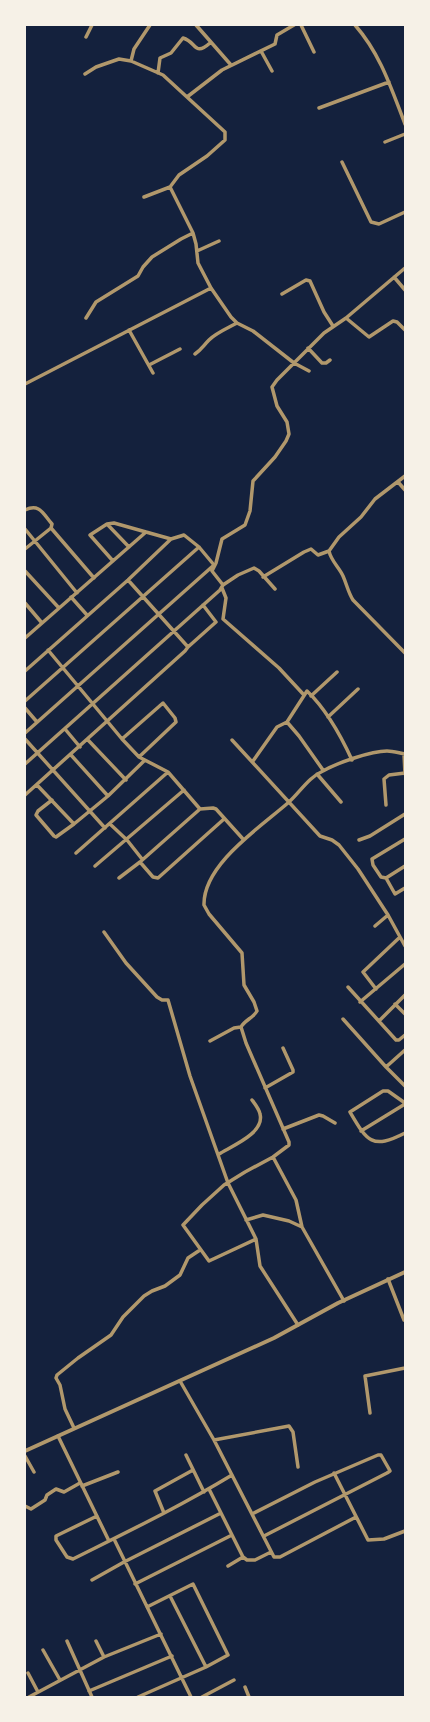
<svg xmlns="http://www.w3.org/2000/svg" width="430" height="1722" font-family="'Roboto Condensed',sans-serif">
	<rect width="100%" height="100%" fill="#14213d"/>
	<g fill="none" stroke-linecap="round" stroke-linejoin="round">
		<!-- minor -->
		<path stroke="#b1986c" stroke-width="3.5" d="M196,25l35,40
			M301,25l13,27
			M355,25c26,30 36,63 50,99
			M86,37l6,-12
			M261,51l11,20
			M131,61l3,-12 16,-24
			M158,73l2,-15 11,-5 12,-15c14,4 11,19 27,5
			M85,74l11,-7 23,-8 12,2 32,14 62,57v8l-18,16 -28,19 -9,12 23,46 3,11 2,19 13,25 20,29 6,6 16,8 41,32 15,8
			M187,97l35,-27 53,-26 2,-9 17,-10
			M319,108l70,-26
			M385,142l20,-8
			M342,162l29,60 8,2 26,-12
			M144,197l26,-10
			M197,251l22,-10
			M394,277l11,13
			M282,294l24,-14 4,1 14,31 9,14
			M86,318l10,-16 42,-26 5,-9 9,-10 29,-18 12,-6
			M346,318l23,19 24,-16 4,1 8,8
			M129,330l24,43
			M308,348l14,15h4l4,-3
			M195,354c7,-5 8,-8 14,-14 7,-7 19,-12 28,-17
			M149,365l31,-16
			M25,384l186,-96
			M398,482l7,8
			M25,510c15,-7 18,4 27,14l-1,4 43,50
			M107,524l22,23
			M25,529l52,64
			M25,549l26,-21
			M329,551c2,10 10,16 14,25 4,9 5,16 10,24l52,53
			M113,561l-23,-26 17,-11 7,-1 32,9
			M25,571l34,37
			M263,577l41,-25 7,-3 7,6 11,-4 10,-14 22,-20 14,-18 30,-23
			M128,580l60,67
			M223,585l-11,-14 4,-8 6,-24 23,-14 5,-14 3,-30 22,-24 11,-16 3,-7 -2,-12 -10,-16 -5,-19 5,-7 47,-47 22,-15 59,-50
			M222,588l4,10 -3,21 56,49 25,27
			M71,597l16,18
			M25,603l17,20
			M25,638l121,-106 25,7
			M48,650l74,89 17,18 29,15 32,37 13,-1 3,1 27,30
			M25,671l103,-91 43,-41 13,-4 15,12 15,18
			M311,696l26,-24
			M25,701l174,-154
			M25,708l12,14
			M328,717l30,-28
			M287,722l12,14 24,34
			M65,729l15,18
			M25,733l189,-168
			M25,739l80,89
			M122,739l41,-36 12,15 1,4 -37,35
			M88,740l38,40
			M232,740l88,96 12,4 7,5 19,24 30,46 17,31
			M404,754l1,20
			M71,755l37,41
			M253,761l24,-34 10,-5 20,-31c19,18 34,45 45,69
			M25,764l195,-174 3,-5 15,-10 16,-7 5,3 16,18
			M317,774l24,28
			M37,785l37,39
			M25,795l160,-144 3,-4 28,-25 -13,-17
			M52,800l-14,11 -2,4 18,21 2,1 18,-13 34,-28 37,-36
			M386,805l-2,-26 5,-4 16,-2
			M110,824l17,16 15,19
			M359,840l11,-4 35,-22
			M76,853l92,-81
			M140,862l13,15 5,1 66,-59
			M95,866l89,-76
			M119,878l21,-16 60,-53
			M386,878l-5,-1 -8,-12 -1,-6 33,-20
			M386,878l9,16 10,-6
			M386,878l19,-12
			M375,926l13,-11
			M104,932l22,31 31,34 5,3h6l22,76 38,107 28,56 4,27 38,59
			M348,987l48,53h3l6,-5
			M376,989l-13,-17 37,-35
			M360,1002l45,-38
			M395,1004l10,10
			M343,1019l43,48
			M379,1021l26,-26
			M210,1041l24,-13 7,-1
			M405,1050l-19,17 19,19
			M265,1088l28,-16v-2l-10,-22
			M405,1103l-17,-12h-5l-33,21c17,29 22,38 55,21
			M283,1129l36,-14 4,1 12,7
			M361,1131l44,-27
			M219,1154c13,-8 46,-21 41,-40 -1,-5 -5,-10 -8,-14
			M273,1157l23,43 6,27 42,74
			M246,1220l17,-5 26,6 13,6
			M256,1239l-47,22 -26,-36 19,-20 22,-20 21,-13 28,-15 16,-12v-3l-43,-99 -5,-16c4,-7 12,-9 16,-16l-3,-9 -10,-17 -2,-32 -33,-39 -5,-9c-1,-41 58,-79 85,-103 11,-10 20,-25 34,-31 14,-8 48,-20 64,-20 6,0 12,2 18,3
			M388,1279l16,41
			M180,1381l34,59 60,117h6l76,-40
			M370,1413l-5,-37 40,-8
			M74,1428l-9,-19 -5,-24 -4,-7 1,-3 21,-17 33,-23 12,-18 21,-21 8,-5 13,-5 15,-11 8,-17 12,-8
			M58,1436l51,105
			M214,1440l75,-14 4,6 5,35
			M186,1455l18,37
			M25,1456l9,16
			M334,1473l34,67 16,-1 21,-8
			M82,1486l36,-14
			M209,1489l34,68 4,3h8l16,-8
			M25,1506l6,3 14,-9 2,-5 9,-6 8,3 16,-9
			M164,1513l-9,-22 38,-21
			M252,1514l63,-32 63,-27h3l8,14 1,2 -3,2 -123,63
			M97,1516l-41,20v4l11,17 6,2c54,-27 108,-53 159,-84
			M114,1539l77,158
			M228,1566l15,-9
			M92,1580l32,-18 97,-49
			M135,1584l97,-49
			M170,1596l36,71
			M67,1641l25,56
			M96,1641l8,16
			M43,1650l17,30
			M28,1673l10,19
			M245,1687l4,10
			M89,1691l83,-35
			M29,1697l75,-40 57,-23
			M138,1697l68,-30 22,-12 -35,-71 -46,23
			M202,1697l32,-17"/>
		<!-- tertiary -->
		<path stroke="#b1986c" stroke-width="4" d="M25,1451l249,-113 64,-35 67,-31"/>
	</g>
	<!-- border -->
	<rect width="430" height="1722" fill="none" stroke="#f6f1e7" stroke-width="52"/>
</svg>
